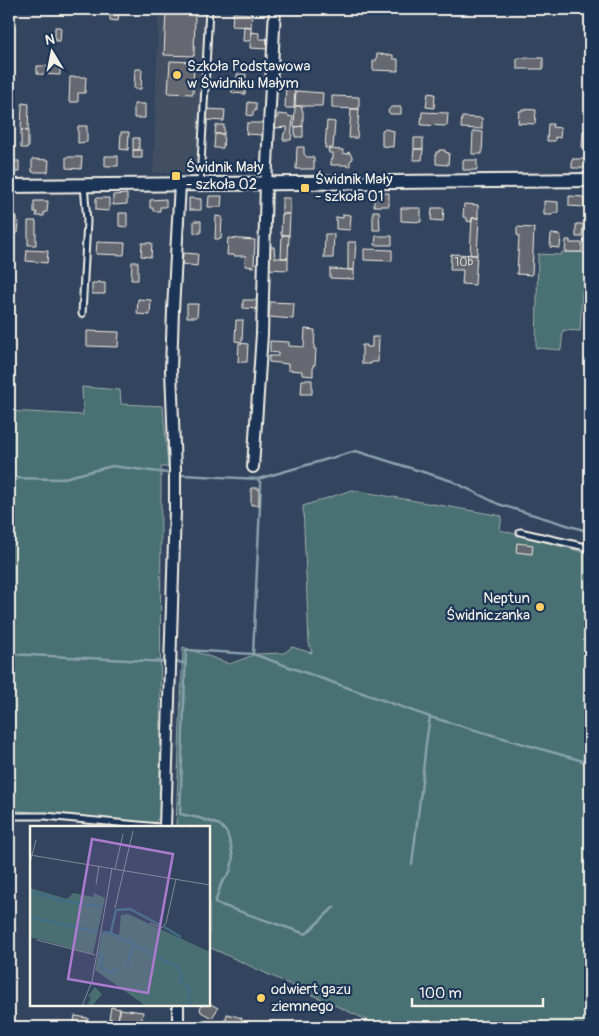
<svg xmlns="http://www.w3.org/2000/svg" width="599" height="1036" font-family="Pangolin,sans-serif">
	<rect width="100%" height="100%" fill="#33445e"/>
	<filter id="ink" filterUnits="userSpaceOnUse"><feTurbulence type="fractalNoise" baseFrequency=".02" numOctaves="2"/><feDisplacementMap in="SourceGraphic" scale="10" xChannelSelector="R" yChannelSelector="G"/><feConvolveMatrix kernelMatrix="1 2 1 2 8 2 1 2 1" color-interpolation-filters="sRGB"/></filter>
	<g filter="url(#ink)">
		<!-- built -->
		<path fill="#424f63" d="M159,9h47l-8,163 -45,1z"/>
		<!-- green -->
		<path fill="#4a6f72" stroke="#9fb0ad" d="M562,252l28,1v38h-8l-2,40 -17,-1 -2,20 -25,-2 2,-94 23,1z
			M82,387l38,3 1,14 42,2 5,61h-7l-1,349 -6,8 -145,-14v-399l74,4z
			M352,490l150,26 -2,14 90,24v473h-208l-173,-80v-120h-33l7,-180 47,17 26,-10 28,-1 8,-6 20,6 -3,-10 -6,-137z"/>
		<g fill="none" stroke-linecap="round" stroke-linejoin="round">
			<!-- stream -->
			<path stroke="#88a2ad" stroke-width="2.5" d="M182,475l76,4
				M9,478l51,1 52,-13 55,7
				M9,654l158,8
				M253,654l8,-170 -3,-5 98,-28 96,30 46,23 92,28
				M172,662l14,1
				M412,864l9,-73 5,-48 4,-26
				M334,907l-28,27 -91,-31 6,-19 9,-12 3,-12 -2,-14 -4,-13 -7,-8 -21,-7 -19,-4 6,-164 67,4 177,63 160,46"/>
		</g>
		<!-- building -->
		<path fill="#65686f" stroke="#f4f1e8" d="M110,11l9,1 -1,9 -8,-1z
			M166,11l29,2 -1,43 -30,-1z
			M233,13l19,1 -1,13 -19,-1z
			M244,26l7,1v14h-8z
			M55,27h6l-1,14h-5z
			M251,32l8,1v6h8v10l-17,-1z
			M377,54l16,1v4h5v12l-25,-1v-9h3z
			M517,58h26v11h-26z
			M170,61l24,1 -1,32 -25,-1z
			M37,66h23v9l-23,-1z
			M135,69h7l-1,20h-7z
			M237,74h9l-1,20 -13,-1v-11h5z
			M70,77h16l-1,16h-7v9h-9z
			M286,85l9,1 -1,22h-9z
			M296,91l27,2 -1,13h-27z
			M428,93l7,1 -1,14 -8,-1z
			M332,96l27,1v12l-27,-1z
			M248,102l8,1v8h-3v5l-6,-1z
			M22,103l7,1 -1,27 -7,-1z
			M134,104h11v14h-11z
			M295,106h6l2,6v14l-9,1z
			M391,107h10v7h-11l-2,-3z
			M207,109l18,1 -1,11 -18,-1z
			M351,109h8l-2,29h-8z
			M522,109l14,1 -1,14 -17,-1 1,-12h3z
			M422,112l26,1 -1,13 -26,-1z
			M278,114l10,1v1l5,1 -2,23h-8l1,-7 3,-2v-4l-12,1 1,-10h2z
			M462,117l20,1v11l-21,-1z
			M327,121l8,1 -2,26h-8z
			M247,123h16v12l-17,-1z
			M548,124h5l-1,3 9,1 -1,10 -5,-1v4h-8z
			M216,125h8v9h-9z
			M78,126h9v16l-9,1z
			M303,126v11h-8v-10z
			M385,129l9,2 -1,16 -11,-1v-16z
			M21,130l7,1v17h-7z
			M473,131l10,1 -1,22h-10z
			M583,131l7,1 -1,16 -7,-1z
			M121,132h8l-1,18 -8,-1z
			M215,134h9l-1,14h-9z
			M133,138h6v12h-6z
			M414,138h9v11h-9z
			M297,147h7v7l3,3h7v12h-18z
			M330,149l13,1v3l5,1v-2l2,1 3,6 -3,2v5l-3,1v-2h-16v-6h2v-6h-4l-1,-3z
			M414,149h9l-1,11h-9z
			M133,150h9v8h-9z
			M439,150h6v2l4,1 -1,12 -12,-1v-12h3z
			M9,155h5v6h5v11h-10z
			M105,156h13v10h-13z
			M66,157h16l-1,12 -15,-1z
			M32,159l17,1 -1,12h-16z
			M572,159h15v9h-15z
			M463,160h14v10h-14z
			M374,193h15v13h-15z
			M127,194v10l-14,1v-10z
			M209,196h13l-1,11h-13z
			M569,196l15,1v10l-15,-1z
			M96,198h13v13l-13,-1z
			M189,198l12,1v11h-12z
			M282,198h8v16h-8z
			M166,199v8h-6v4h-7v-3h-3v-8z
			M34,201h14l-1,11h-3v4h-8l1,-4h-3z
			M544,201l14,1v11h-5l-1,2h-8z
			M464,204l14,1v13h-6v4l-5,-1v-3l-4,-1z
			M401,208h20v14l-20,-1z
			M432,208h12l-1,13 -12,-1z
			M373,211h6l1,19h-7z
			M119,213h8v14l-8,-1z
			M282,214h8l-1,21h-8z
			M343,214l8,1 -1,15 -14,-1v-12l7,1z
			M216,216l6,1 -1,22h-6z
			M9,217h8v5h2l-1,11h-9z
			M472,218h7l-2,37h-7z
			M28,221h8v24h-8z
			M194,221h7v12h-7z
			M576,224h7l-1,13h-6z
			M517,227l17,1 -2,47 -15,-1 2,-39h-2z
			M325,234h9l-1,24h-9z
			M551,234l10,1 -1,13 -10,-1z
			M282,235h7l-1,23h-7z
			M376,236h16v9h-17z
			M228,238l27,2 -1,27 -9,-1 1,-10h-12v-1h-7z
			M566,240h4v3h12v9h-17z
			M97,242l28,1 -1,12 -28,-1z
			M348,242h8l-2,28h-6z
			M142,243h10l-1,14 -10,-1z
			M267,247h7l1,11h13v12l-20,-1z
			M364,249l28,1v11l-28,-1z
			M27,250l21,1 -1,12 -21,-2z
			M183,253l15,1 -1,12 -15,-2z
			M451,254l26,1 -2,30 -13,-1 1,-14h-13z
			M132,262h6v18h-7z
			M330,269l24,1v9l-24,-1z
			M98,281l2,1v1h5v11h-13v-11h6z
			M138,299l13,1 -1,15 -13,-1z
			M243,300h14v9l-14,-1z
			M270,302l24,1 -1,16 -24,-2z
			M187,304h11l-1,13h-10z
			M236,320h7l-1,22 -7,-1z
			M305,329l10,1 -1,19h2l-1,16h-2v11l-11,-1v-4l-14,-1v-6l-19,-2v-6h9v-3l-8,-1v-11l19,1v4l15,1z
			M87,331l32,1 -1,15 -31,-1z
			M372,337h7l-1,25h-7v2h-9v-19h5v2h5z
			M239,343l9,1 -1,18h-9z
			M302,380h10v14h-11z
			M251,488h8v17h-8z
			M517,543l16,2 -1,9 -16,-2z
			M209,1003l9,5 -6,10 -11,-6 -1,-3 2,-4h7z
			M111,1007l9,2 -2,11 -9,-1z
			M120,1009l23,3 -2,12 -23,-4z
			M227,1014l15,4 -2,9h-19l3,-7h2z
			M75,1016l13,2 -1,9h-14z
			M109,1019l9,1 -1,7h-9z"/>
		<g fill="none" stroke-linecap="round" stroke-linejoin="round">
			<defs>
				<path id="service" d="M200,183l9,-174
					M82,314l5,-93 -3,-36
					M520,532l70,16
					M9,816h36l114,11"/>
				<path id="minor" d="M253,467l9,-133 4,-151 9,-174
					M165,827l10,-317v-40l-4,-100 2,-60 7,-126
					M178,1027v-22"/>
				<path id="tertiary" d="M9,186l581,-6"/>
			</defs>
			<!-- service casing -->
			<use href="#service" stroke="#f4f1e8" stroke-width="9"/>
			<!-- minor casing -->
			<use href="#minor" stroke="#f4f1e8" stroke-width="14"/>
			<!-- tertiary casing -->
			<use href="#tertiary" stroke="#f4f1e8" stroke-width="16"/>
			<!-- service -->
			<use href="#service" stroke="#1d3557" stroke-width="5"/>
			<!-- minor -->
			<use href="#minor" stroke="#1d3557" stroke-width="10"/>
			<!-- tertiary -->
			<use href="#tertiary" stroke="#1d3557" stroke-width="12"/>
		</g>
	</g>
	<!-- markers -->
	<g fill="#ffd166" stroke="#1d3557" stroke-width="2">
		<circle cx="177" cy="75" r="5"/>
		<rect x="171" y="171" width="10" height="10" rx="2.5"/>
		<rect x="300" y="183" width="10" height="10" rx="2.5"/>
		<circle cx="540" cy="607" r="5"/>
		<circle cx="261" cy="998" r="5"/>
	</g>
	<g text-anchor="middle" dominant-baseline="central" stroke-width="4.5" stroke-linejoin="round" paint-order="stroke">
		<!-- number labels -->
		<g font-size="12" fill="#d0cfca">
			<text x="464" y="262">10b</text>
		</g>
		<!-- poi labels -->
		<g font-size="15" fill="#f4f1e8" stroke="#1d3557" text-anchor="start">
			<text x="187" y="66">Szkoła Podstawowa<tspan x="187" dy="17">w Świdniku Małym</tspan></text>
			<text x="186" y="167">Świdnik Mały<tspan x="186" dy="17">- szkoła 02</tspan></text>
			<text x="315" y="179">Świdnik Mały<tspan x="315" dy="17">- szkoła 01</tspan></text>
			<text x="530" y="598" text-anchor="end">Neptun<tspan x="530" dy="17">Świdniczanka</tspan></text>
			<text x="271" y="989">odwiert gazu<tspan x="271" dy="17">ziemnego</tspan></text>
		</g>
	</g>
	<!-- overview -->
	<g transform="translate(30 826)">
		<rect width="180" height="180" fill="#33445e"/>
		<path d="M0,62l37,11 6,-6 20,4 1,-4 11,5 -12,56 -63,-17zM98,88l82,38v54h-64l-51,-36 7,-39 17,4 2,-20zM65,161l7,7 -10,12 -4,-2 3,-6 -3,-2z" fill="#4a6f72"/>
		<path fill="none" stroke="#406d85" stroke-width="2.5" d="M0,65l29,9 44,7M0,91l68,15M134,101l17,10M72,106l9,1 66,34 5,9 -2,6 8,4 2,20M81,106l5,-22 14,-1 30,16M67,127l6,4 -3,9 11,7 5,-4M97,140l6,-19"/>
		<path fill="none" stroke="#808995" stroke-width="1" d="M0,29l180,30M0,37l6,-23M85,43l8,-35M66,58l3,-18M85,82l18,-77M120,97l12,5 4,-5 10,-44M7,114l58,15M52,180l10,-25 20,-113"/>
		<path fill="#ab7bcf" fill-opacity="0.15" stroke="#ab7bcf" stroke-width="2.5" d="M62,13l81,15 -25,139 -80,-14z"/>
		<rect width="180" height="180" fill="none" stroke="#f4f1e8" stroke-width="2.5"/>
	</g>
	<!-- margin -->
	<rect width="599" height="1036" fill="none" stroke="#1d3557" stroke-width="30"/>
	<rect x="15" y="15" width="569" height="1006" fill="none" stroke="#f4f1e8" stroke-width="2" filter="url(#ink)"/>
	<!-- north arrow -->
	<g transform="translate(52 52) rotate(350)" stroke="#1d3557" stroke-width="4" paint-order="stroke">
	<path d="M0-4L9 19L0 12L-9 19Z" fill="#f4f1e8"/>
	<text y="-8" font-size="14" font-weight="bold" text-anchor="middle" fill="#f4f1e8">N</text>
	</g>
	<!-- scale -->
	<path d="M412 998v8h131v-8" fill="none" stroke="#f4f1e8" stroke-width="2.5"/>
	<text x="419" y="998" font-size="15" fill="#f4f1e8" stroke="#1d3557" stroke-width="4" paint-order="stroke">100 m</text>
</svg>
